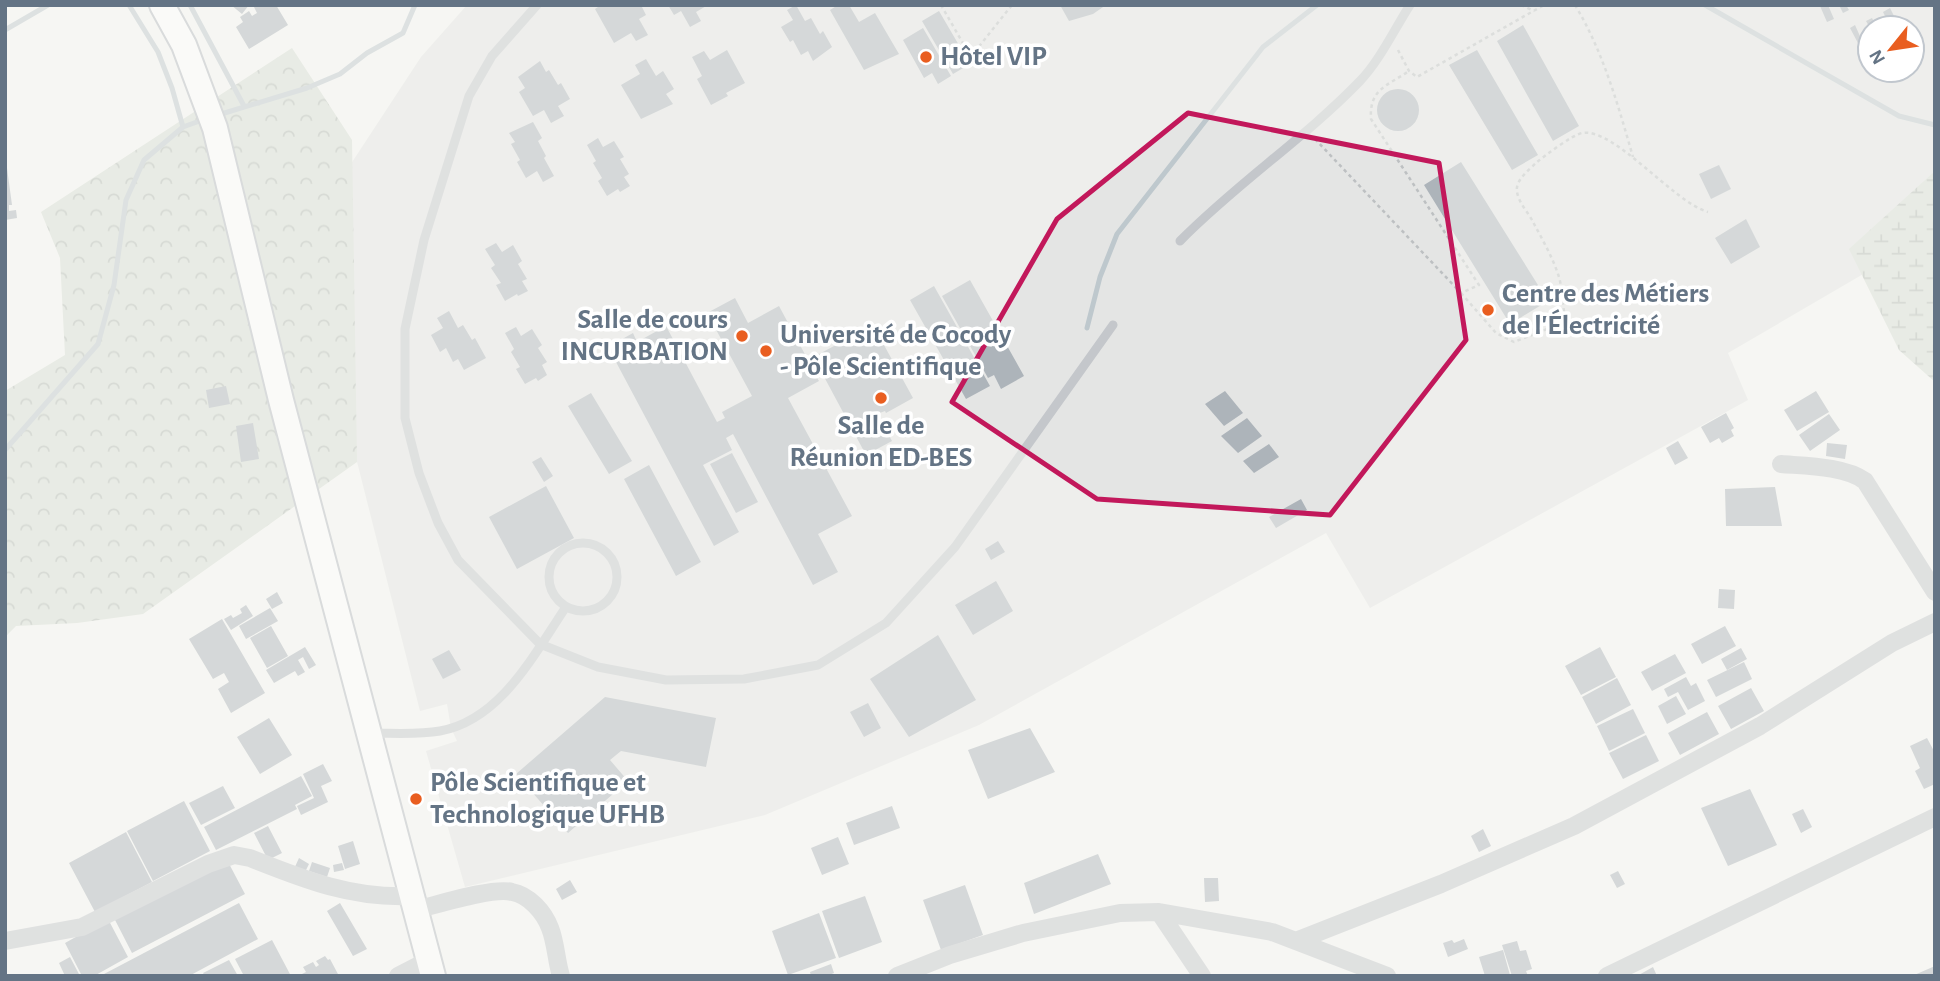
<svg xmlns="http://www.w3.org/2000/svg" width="1940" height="981" font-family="'Alegreya Sans',sans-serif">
	<defs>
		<pattern id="forest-crowns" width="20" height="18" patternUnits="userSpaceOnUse" patternTransform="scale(1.75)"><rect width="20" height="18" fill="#d7ded4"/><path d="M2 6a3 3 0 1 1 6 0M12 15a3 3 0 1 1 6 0" fill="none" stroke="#b2b9b2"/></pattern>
		<pattern id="wetland-marsh" width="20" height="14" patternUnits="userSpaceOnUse" patternTransform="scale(1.75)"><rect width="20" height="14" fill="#d7ded4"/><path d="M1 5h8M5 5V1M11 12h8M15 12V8" fill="none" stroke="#b2b9b2"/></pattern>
	</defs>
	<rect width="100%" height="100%" fill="#f6f6f3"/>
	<!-- built -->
	<path fill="#e4e5e4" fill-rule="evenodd" d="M467,5h1468v205l-58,56 -149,87 20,47 -378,208 -44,-75 -347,192 -214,90 -300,72 -39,-136 31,-10 -6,-13 -4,-24 -27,7 -119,-471 120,-183zM1870,28h42v42h-42z"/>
	<!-- forest -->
	<path fill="url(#forest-crowns)" d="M292,48l60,92 5,322 -214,152 -66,9 -61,3 -11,11v-246l60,-36 -5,-97 -19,-46z"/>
	<!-- wetland -->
	<path fill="url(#wetland-marsh)" d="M1935,171v211l-36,-32 -50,-101z"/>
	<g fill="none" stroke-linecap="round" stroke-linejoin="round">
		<!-- stream -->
		<path stroke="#bec8cd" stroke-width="5" d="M129,5l29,47 14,36 11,39
			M190,5l54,101
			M1705,5l194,111 36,9
			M5,30l43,-25
			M218,115l89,-27 33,-14 27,-21 36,-20 12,-28
			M1087,328l13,-51 17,-43 146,-187 54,-42
			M5,450l93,-106 16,-59 12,-85 18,-40 39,-33 22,-8"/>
	</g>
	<!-- building -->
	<path fill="#adb4ba" d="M231,5h18l-7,9z
		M256,5h20l12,20 -39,24 -13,-22 7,-5 -3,-5 9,-6 3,5 5,-3 -3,-6z
		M601,5h40l5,10 -7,4 9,16 -12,6 -5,-8 -17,10 -19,-34z
		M668,5h40l-12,7 5,9 -11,6 -9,-16 -7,4z
		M796,5l9,16 6,-3 9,16 3,-3 9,16 -19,14 -5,-10 -7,4 -8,-15 -3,2 -9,-15 12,-7 -6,-10z
		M838,5h11l10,17 16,-9 24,41 -35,16 -34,-60z
		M1060,5h46l-13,9 -24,7z
		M1828,5l6,14 -7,3 -7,-16z
		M1839,5h7l3,5 -6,3z
		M1890,8l9,18 -4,2h-4l-8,-16z
		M939,11l31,53 -17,10 -31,-53z
		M1872,18l5,10h-7l-4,-7z
		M1523,25l56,101 -26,15 -56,-100z
		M1855,25l8,18 -4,2 -9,-17z
		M923,28l28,48 -13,8 -6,-11 -8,5 -21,-38z
		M727,50l18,33 -19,10 2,3 -17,9 -14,-26 5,-3 -10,-19 12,-6 6,9z
		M1477,50l61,105 -26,15 -63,-105z
		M646,59l10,17 7,-5 11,18 -8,5 7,10 -32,15 -20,-34 19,-11 -5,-9z
		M540,61l6,11 3,-2 9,15 3,-2 9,16 -12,7 6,10 -13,7 -7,-13 -11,6 -14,-24 6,-4 -7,-11z
		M1377 110a21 21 0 1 1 42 0a21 21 0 1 1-42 0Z
		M533,122l9,16 -4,3 8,15 -2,2 10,18 -11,6 -6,-11 -11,7 -9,-16 3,-2 -9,-16 4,-2 -6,-9z
		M598,138l5,9 11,-6 10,16 -4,2 9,15 -5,3 6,9 -10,6 -2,-3 -11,7 -9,-15 4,-3 -9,-15 3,-2 -9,-16z
		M1461,162l87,139 -38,23 -86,-139z
		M1719,165l12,24 -20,10 -12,-25z
		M7,168l5,37h-3v6l7,-1 1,8 -12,2z
		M1746,219l14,28 -29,17 -16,-26z
		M496,243l6,9 11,-7 9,16 -4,3 9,15 -5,2 6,10 -10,5 -1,-2 -12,7 -9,-16 5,-2 -10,-15 4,-3 -10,-16z
		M970,280l54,96 -23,13 -7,-14 -6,3 -46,-82z
		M934,286l56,100 -24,13 -56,-99z
		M735,298l13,25 31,-17 29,54 65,-35 40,73 -27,15 -1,-2 -8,3 15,27 -26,14 -44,-82 -6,3 3,5 -31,17 64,118 -34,18 20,38 -25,13 -80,-151 -7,4 6,12 -29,15 36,67 -25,14 -106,-199 25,-14 4,9 29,-16 51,96 8,-4 -3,-6 30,-16 -45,-83z
		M449,311l9,17 5,-3 9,15 3,-2 11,20 -22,12 -6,-11 -5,3 -7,-14 -6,4 -9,-17 12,-7 -6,-10z
		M516,327l5,9 11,-7 10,16 -4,3 9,14 -5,3 5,10 -9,6 -2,-3 -11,6 -9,-15 4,-2 -9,-15 3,-3 -9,-16z
		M226,386l4,18 -21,4 -3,-18z
		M1225,391l18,22 -19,13 -19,-22z
		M1816,391l13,21 -32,19 -13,-21z
		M591,393l41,68 -23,13 -41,-68z
		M1726,413l8,15 -3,2 3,6 -12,7 -3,-5 -9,5 -9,-16z
		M1829,414l11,16 -30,21 -11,-16z
		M1247,418l15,18 -24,17 -17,-17z
		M253,423l6,36 -18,3 -5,-36z
		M1678,441l10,17 -13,7 -9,-17z
		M1827,443l20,2 -2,14 -19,-3z
		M1269,444l10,13 -25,16 -11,-12z
		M732,453l26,49 -22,11 -26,-49z
		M541,457l12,19 -9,6 -12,-20z
		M649,465l52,97 -25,14 -52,-97z
		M546,486l28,52 -57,31 -28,-52z
		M1775,487l7,39h-56l-1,-37z
		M1301,499l6,11 -31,18 -7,-11z
		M998,541l7,11 -14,8 -6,-11z
		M996,581l17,30 -40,24 -18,-30z
		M1719,589l16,1 -1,19 -16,-1z
		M277,592l6,11 -11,6 -6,-10z
		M246,605l7,11 -22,14 -7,-11 7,-4 2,3 9,-5 -2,-4z
		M270,608l8,13 -32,18 -7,-13z
		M222,619l43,74 -34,20 -13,-24 11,-7 -5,-9 -11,6 -24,-40z
		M271,626l17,30 -21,12 -17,-30z
		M1725,626l11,20 -34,18 -11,-20z
		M938,635l38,65 -67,37 -39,-58z
		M305,647l11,18 -7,4 -6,-12 -5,3 7,12 -7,4 -3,-5 -21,12 -8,-13z
		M1600,647l16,30 -35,18 -16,-29z
		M1741,648l6,11 -20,11 -6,-11z
		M449,650l12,20 -18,9 -11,-20z
		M1675,654l11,19 -34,18 -11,-19z
		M1744,662l8,17 -36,18 -9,-17z
		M1686,677l5,9 5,-3 9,18 -17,9 -10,-18 -10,5 -4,-8z
		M1617,678l14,27 -35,19 -14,-27z
		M1751,688l13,23 -33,18 -13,-23z
		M1676,696l10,18 -19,10 -9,-18z
		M605,697l111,21 -10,49 -85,-16 -11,9 18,21 -60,52 -52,-59z
		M868,703l13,25 -17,9 -14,-25z
		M1633,709l12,24 -36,18 -12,-25z
		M1707,712l12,22 -39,21 -12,-22z
		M269,718l23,37 -32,19 -23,-37z
		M1030,728l25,44 -67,27 -20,-49z
		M1646,735l13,26 -36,18 -14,-26z
		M1927,738l8,15v31l-11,5 -9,-18 5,-3 -10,-22z
		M323,764l9,17 -11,5 7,16 -27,13 -4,-9 17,-8 -11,-24z
		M301,776l11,20 -17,9 2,4 -81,41 -12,-23z
		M223,786l12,22 -34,17 -12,-22z
		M1750,789l27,56 -49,21 -27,-58z
		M184,801l26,50 -57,30 -26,-50z
		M892,806l8,22 -46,17 -8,-22z
		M1803,809l9,18 -11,6 -9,-19z
		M268,826l14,27 -14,7 -14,-27z
		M1483,829l8,17 -12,6 -8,-16z
		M126,832l26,50 -57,30 -26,-49z
		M838,837l11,27 -27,11 -11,-27z
		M353,841l7,23 -15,5 -7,-23z
		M1098,854l13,30 -77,30 -10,-31z
		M226,858l19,36 -113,59 -18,-35z
		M299,858l10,6 -5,10 -10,-5z
		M312,862l18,6 -3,9 -18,-6z
		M342,863l2,7 -10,2 -1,-7z
		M1618,871l7,13 -8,4 -7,-13z
		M1204,878h14l1,23 -14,1z
		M570,880l7,12 -15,8 -6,-11z
		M965,885l18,50 -42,15 -18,-50z
		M865,896l17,46 -43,16 -17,-47z
		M239,903l19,36 -69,37h-84l-1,-2z
		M340,903l27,46 -14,7 -26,-45z
		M819,913l17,45 -48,17 -16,-44z
		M108,919l20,38 -34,19h-12l-17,-33z
		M1464,939l4,10 -20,8 -5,-14 9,-3 2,3z
		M272,940l19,36h-47l-9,-17z
		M1517,941l3,10 6,-1 6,19 -6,2 2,5h-16l-10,-31z
		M1503,950l7,25 -25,1 -6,-19z
		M325,956l3,4 2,-1 9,17h-41l8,-4 -3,-5 10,-5 3,5 3,-2 -3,-4z
		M70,957l10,19h-15l-6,-13z
		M229,960l9,16h-33l-2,-3z
		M831,964l3,9 -7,3h-16l-1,-4z
		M1935,966v10h-23z
		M1653,967l4,9h-20z"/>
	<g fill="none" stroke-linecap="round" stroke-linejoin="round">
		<defs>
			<path id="secondary" d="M162,5l22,40 31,83 66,272 152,576"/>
		</defs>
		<!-- secondary casing -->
		<use href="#secondary" stroke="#b6bbc0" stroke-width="28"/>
		<!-- path -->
		<path stroke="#bdc0c2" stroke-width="2.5" stroke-dasharray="3.5 3.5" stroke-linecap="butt" d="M941,5l23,40 13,4 35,-44
			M1521,5l13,6
			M1575,5c28,46 43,100 58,152
			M1398,50l11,21 8,6 127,-72
			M1315,139l146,154 18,-8 -108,-166c-2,-30 16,-33 38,-48
			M1461,293l35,40 18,9 33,-13 17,-18c-2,-12 -2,-26 -6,-37 -6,-18 -17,-37 -26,-54 -5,-9 -13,-17 -15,-28 -2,-12 12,-22 20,-30 9,-7 35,-27 45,-29 32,-6 91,69 126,79"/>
		<!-- service -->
		<path stroke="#c4c7cb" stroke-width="9" d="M537,5l-45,51 -23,40 -45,144 -19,89v89l14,55 19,50 20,37 82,84 58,23 68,13 78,-1 74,-14 68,-42 69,-76 158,-222
			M1180,241c57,-58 124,-102 180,-160 20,-21 34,-51 50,-76
			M549 577a34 34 0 1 1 68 0a34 34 0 1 1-68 0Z
			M370,733c23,0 47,2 70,-2 61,-11 94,-77 126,-124"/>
		<!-- minor -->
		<path stroke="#c4c7cb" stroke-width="18" d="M1781,464c24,2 64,2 84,17l70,111
			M415,910c22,-5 77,-23 97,-18 17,3 32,20 38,36 6,15 6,32 11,48
			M1159,912l43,64
			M5,941l77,-14 126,-63 26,-9 16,3c55,22 103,41 163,38
			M1296,941l145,-57 133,-58 186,-100 132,-83 43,-21
			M398,976l31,-16
			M897,976l53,-21 73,-22 97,-20 39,-1 113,20 115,44
			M1607,976l328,-159"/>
		<!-- secondary -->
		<use href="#secondary" stroke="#fff" stroke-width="24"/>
	</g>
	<!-- marked area -->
	<path d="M0 0H1940V981H0ZM1188,113l251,50 27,177 -136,175 -233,-16 -145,-97 105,-183z" fill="#f6f6f3" fill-opacity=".55" fill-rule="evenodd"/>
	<path fill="none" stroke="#c2185b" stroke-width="5" stroke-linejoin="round" d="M1188,113l251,50 27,177 -136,175 -233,-16 -145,-97 105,-183z"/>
	<!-- markers -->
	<g fill="#e95e20" stroke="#fff" stroke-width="2.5">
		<circle cx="926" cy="57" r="7"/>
		<circle cx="1488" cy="310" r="7"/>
		<circle cx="742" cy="336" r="7"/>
		<circle cx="766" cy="351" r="7"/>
		<circle cx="881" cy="398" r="7"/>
		<circle cx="416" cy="799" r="7"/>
	</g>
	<g text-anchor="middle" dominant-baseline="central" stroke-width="7" stroke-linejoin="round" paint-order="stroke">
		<!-- poi labels -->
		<g font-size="28" font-weight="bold" fill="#647485" stroke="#fff" text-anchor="start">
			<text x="940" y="57">Hôtel VIP</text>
			<text x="1502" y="294">Centre des Métiers<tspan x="1502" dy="32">de l'Électricité</tspan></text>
			<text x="728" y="320" text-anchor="end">Salle de cours<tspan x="728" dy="32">INCURBATION</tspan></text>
			<text x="780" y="335">Université de Cocody<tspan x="780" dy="32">- Pôle Scientifique</tspan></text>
			<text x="881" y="426" text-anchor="middle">Salle de<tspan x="881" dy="32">Réunion ED-BES</tspan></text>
			<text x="430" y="783">Pôle Scientifique et<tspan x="430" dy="32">Technologique UFHB</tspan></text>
		</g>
	</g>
	<!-- border -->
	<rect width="1940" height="981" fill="none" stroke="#647485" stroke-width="14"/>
	<!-- north arrow -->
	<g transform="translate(1891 49) rotate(240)"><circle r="33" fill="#ffffff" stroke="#c1c7ce" stroke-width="2"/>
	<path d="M0-5L12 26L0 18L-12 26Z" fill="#e95e20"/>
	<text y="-10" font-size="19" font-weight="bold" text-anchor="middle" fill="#647485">N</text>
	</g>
</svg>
